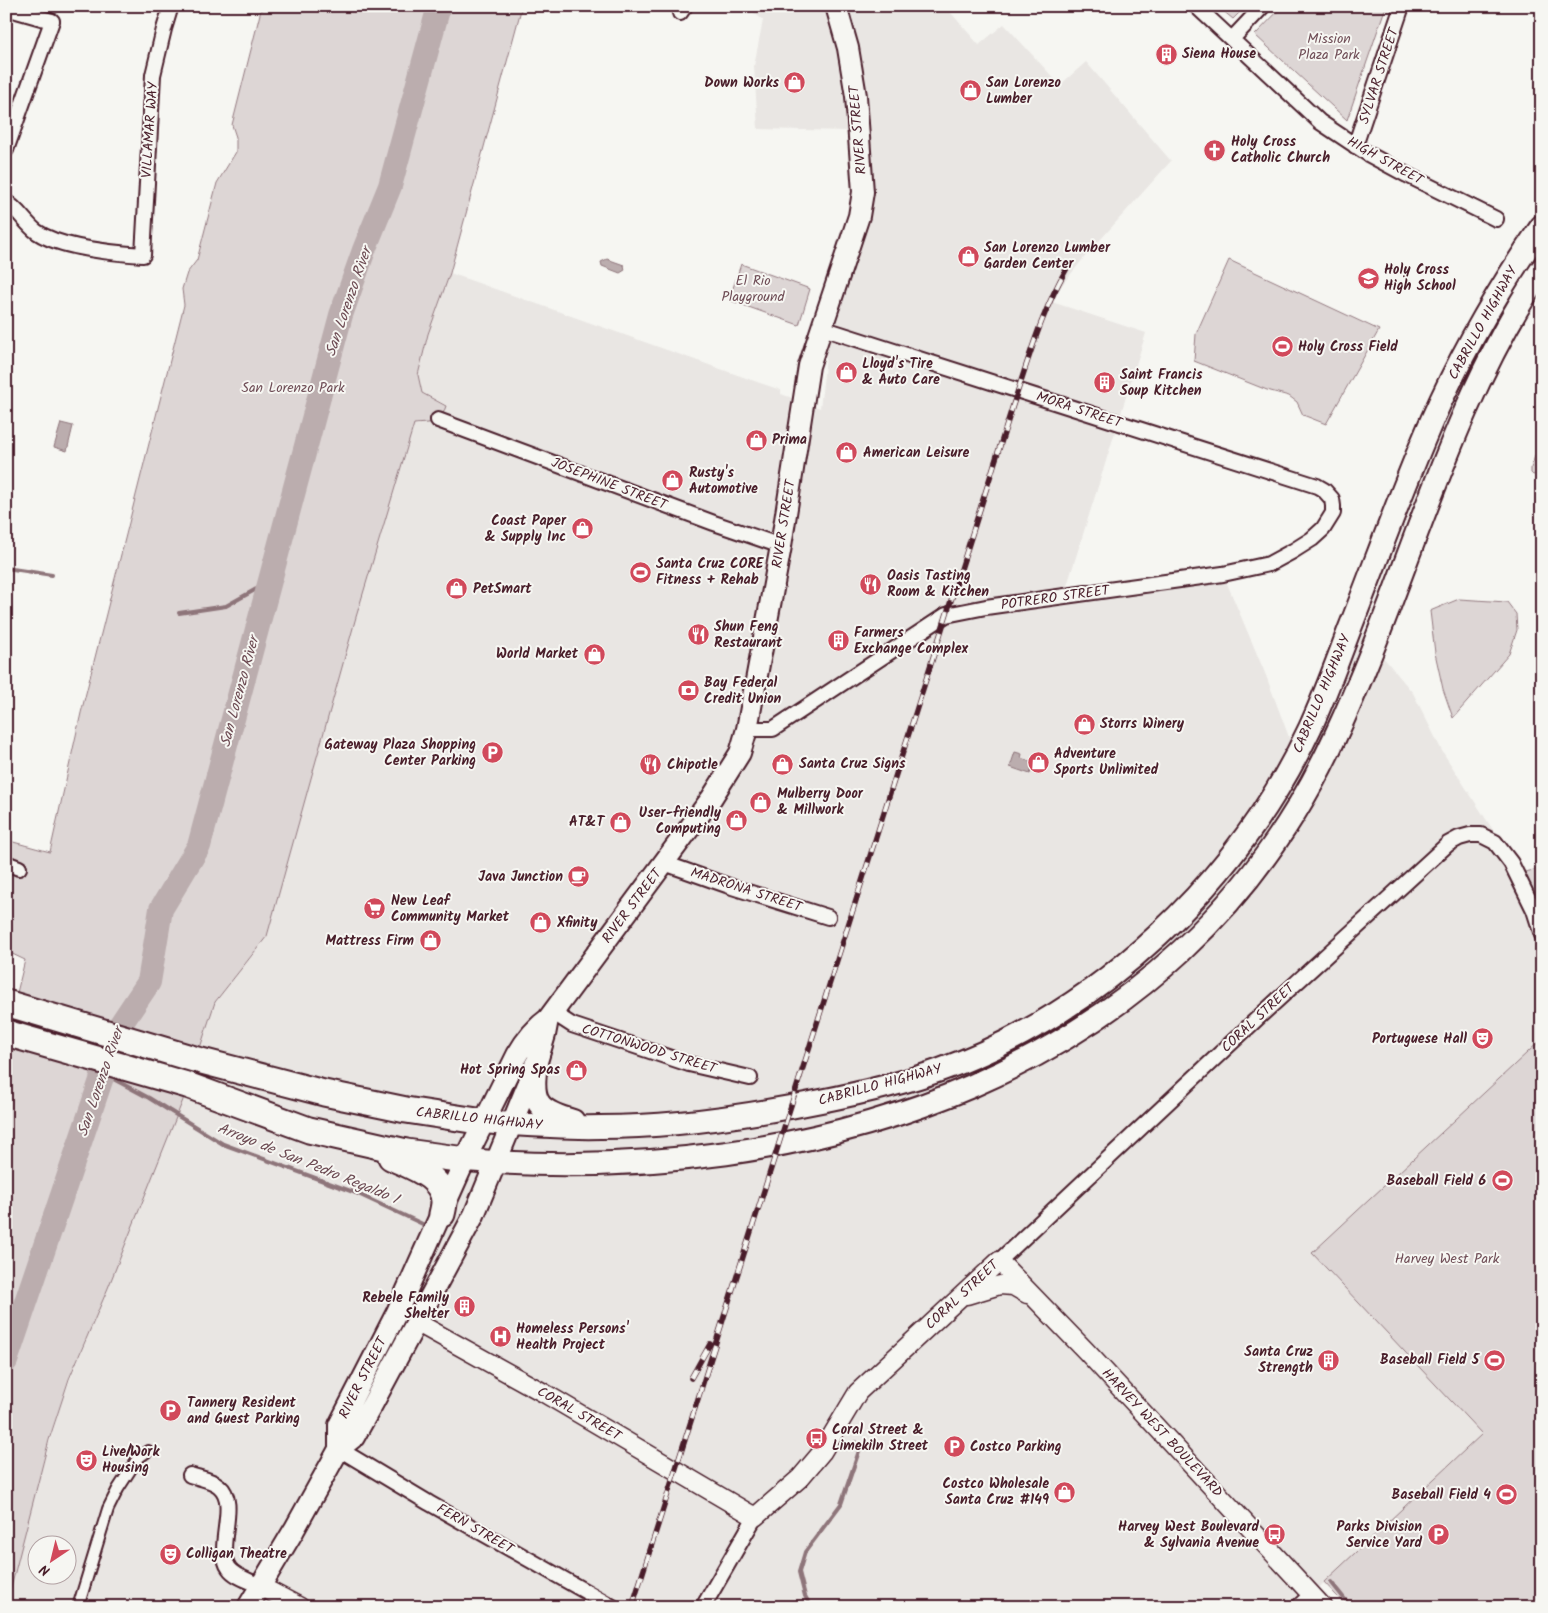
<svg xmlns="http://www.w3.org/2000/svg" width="1548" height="1613" font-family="Kalam,sans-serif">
	<rect width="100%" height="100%" fill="#f6f6f2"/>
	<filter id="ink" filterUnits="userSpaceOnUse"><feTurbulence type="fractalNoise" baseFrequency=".02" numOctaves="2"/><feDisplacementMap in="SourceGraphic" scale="10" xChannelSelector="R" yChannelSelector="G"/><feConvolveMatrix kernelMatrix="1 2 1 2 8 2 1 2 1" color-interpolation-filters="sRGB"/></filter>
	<g filter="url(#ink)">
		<!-- built -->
		<path fill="#e9e6e3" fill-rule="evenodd" d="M745,6h200l34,39 25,-21 56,61 26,-23 85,99 -88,98 -34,42 97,32 -81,259 155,-25 45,106 37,99 32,-64 29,-75 50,60 29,58 84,130 16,49v110l-59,395 -173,161 9,11h-1312l21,-92 35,-118 120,-297 32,-98 52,-66 89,-319 58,-193 4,1 28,-20 -24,-12 -4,-18 10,-41 22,-61 310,110 21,7v4l39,14 13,-109 19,-82 -4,-86 -90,-2 -4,-63 9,-46zM38,1546h30v30h-30z"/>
		<!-- green -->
		<path fill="#ddd6d5" stroke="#947a80" d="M262,6h260l-72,267 -22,61 -10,41 4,18 24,13 -6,16 -26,2 -58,193 -89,319 -52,66 -32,98 -75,188 -39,91 -20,61 -43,167v-569l19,-78 -19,-9v-111l44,12 31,-139 103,-408 -2,-16 5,-16 10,-13 20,-77 19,-31v-15l-4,-12z
			M1225,6h13l4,4 -9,9 -11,-9z
			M1283,6h103l-39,114 -92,-85z
			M1229,260l150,70 -53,94 -23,-9 -6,-13 -8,-6 -22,-6 -73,-29 2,-27z
			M741,264l69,25 -11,36 -70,-25z
			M1542,435v37l-9,3 -2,-2v-5z
			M1459,599l48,3 9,12 1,16 -8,24 -56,64 -10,-29 -8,-36 -5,-42z
			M1542,868v62l-21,-57z
			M1542,1039v568h-195l-23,-25 158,-148 -170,-181z"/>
		<!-- water -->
		<path fill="#bbadae" stroke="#8e747a" d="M607,259l17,6 1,5 -5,3 -18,-7 -1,-4z
			M61,423l12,3 -6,25 -13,-4z
			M1015,752l7,2 -1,4 13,5 -4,11 -20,-7z"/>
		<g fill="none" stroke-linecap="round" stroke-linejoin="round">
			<!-- stream -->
			<path stroke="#8e747a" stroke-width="4" d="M6,568l46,7
				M179,613l47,-7 43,-24
				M104,1074l45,24 74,46 133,49 73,34
				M1331,1582l20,25
				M811,1607l-6,-11 -6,-24 6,-20 36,-48 19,-56 -4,-6"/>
			<!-- river -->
			<path stroke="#bbadae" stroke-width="24" d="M6,1361l113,-334 30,-45 12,-73 38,-63 142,-531 23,-65 26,-64 49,-180"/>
			<defs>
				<path id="pedestrian" d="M78,1607l30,-98 10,-20 20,-31 10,-7"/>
				<path id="minor" d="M1196,6l124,116 48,32 39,21 89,44
					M6,8l46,13 -46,129
					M680,13l5,-7
					M1232,39l31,-33
					M1355,146l47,-140
					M6,202c13,8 19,21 31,30 23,16 77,21 106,23l10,-180 11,-46 7,-23
					M438,420l276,103 67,23
					M747,729h26l173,-114 40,-8 237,-33 46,-10 24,-13 19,-12 11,-10 10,-16v-7l-1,-7 -8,-9 -7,-4 -495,-158
					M6,863l13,5
					M664,863l68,24 96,30
					M552,1012l20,13 117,39 61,14
					M999,1261l261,-245 188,-172 11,-6 11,-3h11l14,7 16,21 23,47 8,25
					M339,1449l90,54 184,104
					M190,1475c9,3 22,5 29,11 21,17 -5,61 10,82 6,9 22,13 31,18
					M703,1607l52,-90
					M1298,1607l14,-13"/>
				<path id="tertiary" d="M967,1295l33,-10 13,1 14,8
					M416,1322l128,71 211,124 45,-39 22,-26 36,-60 141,-131 87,90 237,256
					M260,1586l40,21"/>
				<path id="secondary" d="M339,1449v-24l58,-113 68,-152 52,-105c8,-14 17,-26 31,-36l163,-220 29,-46 7,-24 34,-183 28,-180 50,-150 4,-24 -7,-96 -8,-48 -12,-42
					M248,1607l46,-77 45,-81 15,-12 18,-32 102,-190 62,-150 9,-30 3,-16"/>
				<path id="trunk" d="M536,1065c-6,38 2,46 37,56
					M484,1122c39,3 77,6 116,5 75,0 148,-11 221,-26 40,-8 80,-17 119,-31 160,-57 298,-189 370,-342 15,-32 27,-66 40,-100 27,-69 52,-139 82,-208 30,-68 67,-132 110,-194
					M465,1160c348,28 715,-85 870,-423 72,-154 111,-325 207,-468"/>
				<path id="motorway" d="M6,1003l188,56 130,34 82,17 78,12
					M6,1033l181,52 122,45 97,22 59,8
					M391,1157c18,9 53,19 53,45 0,3 -1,8 -2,12"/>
			</defs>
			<!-- pedestrian casing -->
			<use href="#pedestrian" stroke="#4a1f2b" stroke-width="14"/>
			<!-- minor casing -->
			<use href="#minor" stroke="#4a1f2b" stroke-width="18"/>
			<!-- tertiary casing -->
			<use href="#tertiary" stroke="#4a1f2b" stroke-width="21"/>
			<!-- secondary casing -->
			<use href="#secondary" stroke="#4a1f2b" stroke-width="24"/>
			<!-- trunk casing -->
			<use href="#trunk" stroke="#4a1f2b" stroke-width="26"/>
			<!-- motorway casing -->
			<use href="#motorway" stroke="#4a1f2b" stroke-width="29"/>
			<!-- pedestrian -->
			<use href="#pedestrian" stroke="#f6f6f2" stroke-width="10"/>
			<!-- minor -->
			<use href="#minor" stroke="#f6f6f2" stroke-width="14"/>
			<!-- tertiary -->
			<use href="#tertiary" stroke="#f6f6f2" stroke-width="18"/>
			<!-- secondary -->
			<use href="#secondary" stroke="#f6f6f2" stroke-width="20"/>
			<!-- trunk -->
			<use href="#trunk" stroke="#f6f6f2" stroke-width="22"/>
			<!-- motorway -->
			<use href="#motorway" stroke="#f6f6f2" stroke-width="25"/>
			<defs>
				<path id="rail" d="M691,1378l19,-34
					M632,1607l381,-1202c16,-47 29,-94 54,-137"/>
			</defs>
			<!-- rail casing -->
			<use href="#rail" stroke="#4a1f2b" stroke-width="5.5"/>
			<!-- rail -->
			<use href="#rail" stroke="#f6f6f2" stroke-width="4" stroke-dasharray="11" stroke-linecap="butt"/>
		</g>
	</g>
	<!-- icons -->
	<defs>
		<symbol id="building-disc" viewBox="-11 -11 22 22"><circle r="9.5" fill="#d1495b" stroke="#f6f6f2"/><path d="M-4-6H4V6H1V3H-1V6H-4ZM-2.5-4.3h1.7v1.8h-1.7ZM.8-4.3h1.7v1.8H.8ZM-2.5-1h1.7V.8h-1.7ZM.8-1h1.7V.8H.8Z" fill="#fff"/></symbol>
		<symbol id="shop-disc" viewBox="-11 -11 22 22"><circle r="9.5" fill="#d1495b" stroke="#f6f6f2"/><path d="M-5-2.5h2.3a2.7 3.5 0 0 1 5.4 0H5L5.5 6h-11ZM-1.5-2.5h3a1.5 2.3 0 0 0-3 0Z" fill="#fff"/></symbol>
		<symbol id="church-disc" viewBox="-11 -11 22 22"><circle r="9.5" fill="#d1495b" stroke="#f6f6f2"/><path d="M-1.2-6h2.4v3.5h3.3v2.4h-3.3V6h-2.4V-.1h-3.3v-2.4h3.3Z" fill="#fff"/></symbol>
		<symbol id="school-disc" viewBox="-11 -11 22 22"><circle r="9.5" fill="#d1495b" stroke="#f6f6f2"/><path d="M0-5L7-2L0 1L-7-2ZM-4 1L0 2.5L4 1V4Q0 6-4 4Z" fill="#fff"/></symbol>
		<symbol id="stadium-disc" viewBox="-11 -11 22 22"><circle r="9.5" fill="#d1495b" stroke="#f6f6f2"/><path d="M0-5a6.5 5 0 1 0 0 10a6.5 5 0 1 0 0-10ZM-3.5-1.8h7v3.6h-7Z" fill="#fff"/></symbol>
		<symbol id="restaurant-disc" viewBox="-11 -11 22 22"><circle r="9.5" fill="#d1495b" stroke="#f6f6f2"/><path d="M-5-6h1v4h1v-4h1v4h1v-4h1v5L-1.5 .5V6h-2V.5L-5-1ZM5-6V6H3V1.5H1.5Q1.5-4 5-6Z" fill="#fff"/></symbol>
		<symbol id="bank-disc" viewBox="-11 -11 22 22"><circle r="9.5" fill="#d1495b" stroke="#f6f6f2"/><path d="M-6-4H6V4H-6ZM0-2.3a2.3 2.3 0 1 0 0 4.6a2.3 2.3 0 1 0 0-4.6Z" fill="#fff"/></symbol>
		<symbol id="parking-disc" viewBox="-11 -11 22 22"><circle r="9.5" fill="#d1495b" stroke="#f6f6f2"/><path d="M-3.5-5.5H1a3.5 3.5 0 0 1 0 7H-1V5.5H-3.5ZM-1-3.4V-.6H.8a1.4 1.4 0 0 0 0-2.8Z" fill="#fff"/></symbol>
		<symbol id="cafe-disc" viewBox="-11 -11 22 22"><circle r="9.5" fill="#d1495b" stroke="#f6f6f2"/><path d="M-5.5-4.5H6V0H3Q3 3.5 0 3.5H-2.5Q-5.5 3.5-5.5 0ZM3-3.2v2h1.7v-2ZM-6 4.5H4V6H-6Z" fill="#fff"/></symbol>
		<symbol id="supermarket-disc" viewBox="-11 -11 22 22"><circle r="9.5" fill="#d1495b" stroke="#f6f6f2"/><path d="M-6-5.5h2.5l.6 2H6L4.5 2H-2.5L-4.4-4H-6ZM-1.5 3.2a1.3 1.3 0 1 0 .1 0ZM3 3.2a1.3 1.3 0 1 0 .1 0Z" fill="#fff"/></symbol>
		<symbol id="theatre-disc" viewBox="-11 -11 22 22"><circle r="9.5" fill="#d1495b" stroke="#f6f6f2"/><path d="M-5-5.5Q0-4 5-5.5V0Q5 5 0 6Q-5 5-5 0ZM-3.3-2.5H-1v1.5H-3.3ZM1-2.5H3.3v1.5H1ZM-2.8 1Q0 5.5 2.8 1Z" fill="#fff"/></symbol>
		<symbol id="hospital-disc" viewBox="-11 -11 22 22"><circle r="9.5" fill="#d1495b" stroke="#f6f6f2"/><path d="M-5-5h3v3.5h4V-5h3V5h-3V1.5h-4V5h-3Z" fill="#fff"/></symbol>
		<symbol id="bus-disc" viewBox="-11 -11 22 22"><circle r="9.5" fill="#d1495b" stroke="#f6f6f2"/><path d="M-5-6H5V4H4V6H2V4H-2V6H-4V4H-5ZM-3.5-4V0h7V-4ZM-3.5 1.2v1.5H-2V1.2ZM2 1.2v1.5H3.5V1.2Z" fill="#fff"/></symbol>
	</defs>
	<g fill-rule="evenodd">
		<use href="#building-disc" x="1154" y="42" width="25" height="25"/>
		<use href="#shop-disc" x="782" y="70" width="25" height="25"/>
		<use href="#shop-disc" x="958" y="78" width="25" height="25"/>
		<use href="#church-disc" x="1202" y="138" width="25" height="25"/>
		<use href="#shop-disc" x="956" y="244" width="25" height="25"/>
		<use href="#school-disc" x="1356" y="266" width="25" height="25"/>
		<use href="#stadium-disc" x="1270" y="334" width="25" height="25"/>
		<use href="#shop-disc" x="834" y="360" width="25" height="25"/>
		<use href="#building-disc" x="1092" y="370" width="25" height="25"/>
		<use href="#shop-disc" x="744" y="428" width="25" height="25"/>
		<use href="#shop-disc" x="834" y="440" width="25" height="25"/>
		<use href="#shop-disc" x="660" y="468" width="25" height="25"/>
		<use href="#shop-disc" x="570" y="516" width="25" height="25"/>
		<use href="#stadium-disc" x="628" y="560" width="25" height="25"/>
		<use href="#restaurant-disc" x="858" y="572" width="25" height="25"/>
		<use href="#shop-disc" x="444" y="576" width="25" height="25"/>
		<use href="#restaurant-disc" x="686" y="622" width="25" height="25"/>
		<use href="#building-disc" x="826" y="628" width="25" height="25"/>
		<use href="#shop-disc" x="582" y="642" width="25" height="25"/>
		<use href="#bank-disc" x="676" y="678" width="25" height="25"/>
		<use href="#shop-disc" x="1072" y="712" width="25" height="25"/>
		<use href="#parking-disc" x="480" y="740" width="25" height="25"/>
		<use href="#shop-disc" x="1026" y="750" width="25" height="25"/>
		<use href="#shop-disc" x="770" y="752" width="25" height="25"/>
		<use href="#restaurant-disc" x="638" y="752" width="25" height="25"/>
		<use href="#shop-disc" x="748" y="790" width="25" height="25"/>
		<use href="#shop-disc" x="724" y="808" width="25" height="25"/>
		<use href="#shop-disc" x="608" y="810" width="25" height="25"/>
		<use href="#cafe-disc" x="566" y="864" width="25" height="25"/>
		<use href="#supermarket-disc" x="362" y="896" width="25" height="25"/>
		<use href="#shop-disc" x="528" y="910" width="25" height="25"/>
		<use href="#shop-disc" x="418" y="928" width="25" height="25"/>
		<use href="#theatre-disc" x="1470" y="1026" width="25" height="25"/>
		<use href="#shop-disc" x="564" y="1058" width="25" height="25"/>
		<use href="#stadium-disc" x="1490" y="1168" width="25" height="25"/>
		<use href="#building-disc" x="452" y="1294" width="25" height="25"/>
		<use href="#hospital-disc" x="488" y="1324" width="25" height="25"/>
		<use href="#building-disc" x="1316" y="1348" width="25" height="25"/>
		<use href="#stadium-disc" x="1482" y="1348" width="25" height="25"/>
		<use href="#parking-disc" x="158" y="1398" width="25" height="25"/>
		<use href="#bus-disc" x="804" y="1426" width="25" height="25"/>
		<use href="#parking-disc" x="942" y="1434" width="25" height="25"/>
		<use href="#theatre-disc" x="74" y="1448" width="25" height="25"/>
		<use href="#shop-disc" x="1052" y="1480" width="25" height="25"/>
		<use href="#stadium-disc" x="1494" y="1482" width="25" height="25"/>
		<use href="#bus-disc" x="1262" y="1522" width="25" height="25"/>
		<use href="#parking-disc" x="1426" y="1522" width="25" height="25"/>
		<use href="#theatre-disc" x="158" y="1542" width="25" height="25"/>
	</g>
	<g text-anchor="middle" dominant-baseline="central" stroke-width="4" stroke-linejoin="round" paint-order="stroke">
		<!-- park labels -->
		<g font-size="14" fill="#6f4d56" stroke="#f6f6f2">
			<text x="1329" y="39">Mission<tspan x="1329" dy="16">Plaza Park</tspan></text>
			<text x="753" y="281">El Rio<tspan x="753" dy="16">Playground</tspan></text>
			<text x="293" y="388">San Lorenzo Park</text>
			<text x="1447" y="1259">Harvey West Park</text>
		</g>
		<!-- poi labels -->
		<g font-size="14" font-weight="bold" fill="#4a1f2b" stroke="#f6f6f2" text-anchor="start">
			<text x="1182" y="54">Siena House</text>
			<text x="779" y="83" text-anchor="end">Down Works</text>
			<text x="986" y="83">San Lorenzo<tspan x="986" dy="16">Lumber</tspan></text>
			<text x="1231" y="142">Holy Cross<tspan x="1231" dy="16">Catholic Church</tspan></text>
			<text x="984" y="248">San Lorenzo Lumber<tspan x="984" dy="16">Garden Center</tspan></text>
			<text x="1384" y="270">Holy Cross<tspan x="1384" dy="16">High School</tspan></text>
			<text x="1298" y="347">Holy Cross Field</text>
			<text x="862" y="364">Lloyd's Tire<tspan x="862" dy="16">&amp; Auto Care</tspan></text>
			<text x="1120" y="375">Saint Francis<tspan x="1120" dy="16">Soup Kitchen</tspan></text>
			<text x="772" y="440">Prima</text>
			<text x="863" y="453">American Leisure</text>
			<text x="689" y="473">Rusty's<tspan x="689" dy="16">Automotive</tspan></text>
			<text x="566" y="521" text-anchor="end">Coast Paper<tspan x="566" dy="16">&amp; Supply Inc</tspan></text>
			<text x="656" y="564">Santa Cruz CORE<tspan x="656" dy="16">Fitness + Rehab</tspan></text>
			<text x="887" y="576">Oasis Tasting<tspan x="887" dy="16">Room &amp; Kitchen</tspan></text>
			<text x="473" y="589">PetSmart</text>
			<text x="714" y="627">Shun Feng<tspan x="714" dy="16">Restaurant</tspan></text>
			<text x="854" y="633">Farmers<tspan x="854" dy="16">Exchange Complex</tspan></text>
			<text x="578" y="654" text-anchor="end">World Market</text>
			<text x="704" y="683">Bay Federal<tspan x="704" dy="16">Credit Union</tspan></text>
			<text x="1100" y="724">Storrs Winery</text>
			<text x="476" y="745" text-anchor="end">Gateway Plaza Shopping<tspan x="476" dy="16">Center Parking</tspan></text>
			<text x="1054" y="754">Adventure<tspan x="1054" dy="16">Sports Unlimited</tspan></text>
			<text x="799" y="764">Santa Cruz Signs</text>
			<text x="667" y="765">Chipotle</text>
			<text x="777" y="794">Mulberry Door<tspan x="777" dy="16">&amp; Millwork</tspan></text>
			<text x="721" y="813" text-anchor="end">User-friendly<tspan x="721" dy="16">Computing</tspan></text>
			<text x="604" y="822" text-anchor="end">AT&amp;T</text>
			<text x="563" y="877" text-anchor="end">Java Junction</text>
			<text x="391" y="901">New Leaf<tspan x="391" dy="16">Community Market</tspan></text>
			<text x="557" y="923">Xfinity</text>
			<text x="414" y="941" text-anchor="end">Mattress Firm</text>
			<text x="1467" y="1039" text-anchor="end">Portuguese Hall</text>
			<text x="560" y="1070" text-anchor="end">Hot Spring Spas</text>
			<text x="1486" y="1181" text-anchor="end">Baseball Field 6</text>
			<text x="449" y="1298" text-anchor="end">Rebele Family<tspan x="449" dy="16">Shelter</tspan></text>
			<text x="516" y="1329">Homeless Persons'<tspan x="516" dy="16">Health Project</tspan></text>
			<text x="1313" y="1352" text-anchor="end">Santa Cruz<tspan x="1313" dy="16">Strength</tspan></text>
			<text x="1479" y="1360" text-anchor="end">Baseball Field 5</text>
			<text x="187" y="1403">Tannery Resident<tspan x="187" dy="16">and Guest Parking</tspan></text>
			<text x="832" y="1430">Coral Street &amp;<tspan x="832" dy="16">Limekiln Street</tspan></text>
			<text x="970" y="1447">Costco Parking</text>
			<text x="102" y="1452">Live/Work<tspan x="102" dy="16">Housing</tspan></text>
			<text x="1049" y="1484" text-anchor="end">Costco Wholesale<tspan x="1049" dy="16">Santa Cruz #149</tspan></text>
			<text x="1491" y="1495" text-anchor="end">Baseball Field 4</text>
			<text x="1259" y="1527" text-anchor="end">Harvey West Boulevard<tspan x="1259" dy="16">&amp; Sylvania Avenue</tspan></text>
			<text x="1422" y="1527" text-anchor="end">Parks Division<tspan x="1422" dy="16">Service Yard</tspan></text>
			<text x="186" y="1554">Colligan Theatre</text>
		</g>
		<!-- street labels -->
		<g font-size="14" fill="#4a1f2b" stroke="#f6f6f2">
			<text transform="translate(1379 76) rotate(-72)">SYLVAR STREET</text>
			<text transform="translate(150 130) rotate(-86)">VILLAMAR WAY</text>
			<text transform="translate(858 130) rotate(-95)">RIVER STREET</text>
			<text transform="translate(1385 161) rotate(29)">HIGH STREET</text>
			<text transform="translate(1483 323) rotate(-61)">CABRILLO HIGHWAY</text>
			<text transform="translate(1079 410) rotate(18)">MORA STREET</text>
			<text transform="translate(609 484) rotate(21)">JOSEPHINE STREET</text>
			<text transform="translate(784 524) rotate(-81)">RIVER STREET</text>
			<text transform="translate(1055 598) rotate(-8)">POTRERO STREET</text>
			<text transform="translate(1322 694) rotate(-67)">CABRILLO HIGHWAY</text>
			<text transform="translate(746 890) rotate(18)">MADRONA STREET</text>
			<text transform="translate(632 906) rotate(-53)">RIVER STREET</text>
			<text transform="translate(1258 1018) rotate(-43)">CORAL STREET</text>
			<text transform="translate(649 1049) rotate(17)">COTTONWOOD STREET</text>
			<text transform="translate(880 1085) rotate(-15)">CABRILLO HIGHWAY</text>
			<text transform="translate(479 1119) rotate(6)">CABRILLO HIGHWAY</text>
			<text transform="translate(962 1295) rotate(-43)">CORAL STREET</text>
			<text transform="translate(363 1378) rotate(-63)">RIVER STREET</text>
			<text transform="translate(579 1414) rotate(30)">CORAL STREET</text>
			<text transform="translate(1162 1433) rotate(47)">HARVEY WEST BOULEVARD</text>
			<text transform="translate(475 1529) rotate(30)">FERN STREET</text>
		</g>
		<!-- water labels -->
		<g font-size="15" font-style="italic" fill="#6c4a52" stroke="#f6f6f2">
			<text transform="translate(349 302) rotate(-71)">San Lorenzo River</text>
			<text transform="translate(240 692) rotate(-75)">San Lorenzo River</text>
			<text transform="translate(101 1082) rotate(-71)">San Lorenzo River</text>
			<text transform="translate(308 1164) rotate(22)">Arroyo de San Pedro Regaldo 1</text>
		</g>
	</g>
	<!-- margin -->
	<rect width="1548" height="1613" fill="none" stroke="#f6f6f2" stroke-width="25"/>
	<rect x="12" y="12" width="1523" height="1588" fill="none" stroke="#4a1f2b" stroke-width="2" filter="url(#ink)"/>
	<!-- north arrow -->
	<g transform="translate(52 1560) rotate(215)"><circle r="24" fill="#f6f6f2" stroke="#b1a0a2"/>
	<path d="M0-4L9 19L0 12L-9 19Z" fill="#d1495b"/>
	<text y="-8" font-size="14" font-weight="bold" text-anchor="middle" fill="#4a1f2b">N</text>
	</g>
</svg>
